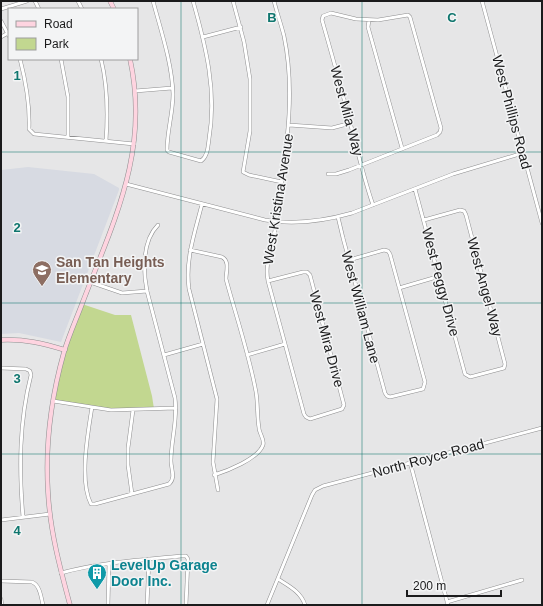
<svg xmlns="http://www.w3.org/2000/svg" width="543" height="606" font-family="Arial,sans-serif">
	<rect width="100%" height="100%" fill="#e6e6e7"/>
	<!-- built -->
	<path fill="#d7dae2" d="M28,167l66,7 25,14v2l-58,152 -42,-9 -18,1v-164z"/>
	<!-- green -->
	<path fill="#c2d790" d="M82,304l33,11h16l21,81 2,13 -34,1 -67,-9 12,-51z"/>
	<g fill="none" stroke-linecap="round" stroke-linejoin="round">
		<defs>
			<path id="street" d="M35,1l4,8
				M78,1l4,8
				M153,1c8,30 19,62 20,93 0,19 -6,37 -6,56l2,2 32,9c7,-5 7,-15 8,-22 8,-48 -3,-92 -16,-138
				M233,1l11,41 6,37v52l-7,41 6,3 33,7
				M482,1l60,222
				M1,9l26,-8
				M369,20l-1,7 34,121
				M1,21l8,15
				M1,37l7,-4
				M203,37l38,-10
				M20,59c6,23 10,46 9,70l5,5 100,10
				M61,59l7,38v40
				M101,59c7,28 7,54 5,82
				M135,91l37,-3
				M289,125l43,3 19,-5
				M328,174h8l13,-4 88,-35 3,-3 1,-4 -31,-111 -2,-2 -30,5 -22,-1 -25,-6 -8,3 -1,4c10,35 20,70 29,106 7,26 13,53 22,79
				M126,184l139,36c29,5 59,1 87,-7l101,-39 70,-21
				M415,189l50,185 5,3 34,-9 1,-4 -39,-149 -2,-4 -4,-1 -36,10
				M202,204c-7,28 -17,55 -13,85l28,110 -4,63 5,28
				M338,217l5,21 42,155 2,3 3,1 33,-8 2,-7 -35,-128 -2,-3 -4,-1 -35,10
				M190,250l32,7c8,4 4,15 4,22 10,37 23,75 30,113 2,12 1,24 3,36 0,5 6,12 4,17 -5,14 -36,26 -49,30
				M268,281l35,-9h4l3,3 34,130 -2,4 -32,10 -4,-2 -2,-3 -36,-133c-3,-15 2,-27 5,-42 3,-10 4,-22 5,-33 8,-56 18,-113 6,-170 -3,-12 -7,-23 -10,-35
				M90,282l32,11 25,-2
				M399,288l41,-12
				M164,355l39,-11
				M247,355l38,-11
				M1,368l25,1 4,2 1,4c-12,47 -12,94 -8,142
				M53,401l58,9 65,-2
				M92,407c-4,25 -13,74 -1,97h4l74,-20c7,-6 2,-15 2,-23 0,-21 7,-42 4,-63l-28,-107c-4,-20 -5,-50 11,-66
				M410,462l38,143
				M132,494l-4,-29v-17l5,-38
				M1,520l49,-6
				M61,573c39,-11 81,-13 120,-17h5l2,3 -2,46
				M278,579c11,7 23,13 27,26
				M1,581l31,1c8,3 9,15 11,23
				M1,599l1,6
				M447,602l75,-22
				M108,605l1,-41
				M147,605l2,-46
				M267,605l45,-110 3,-5 8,-4 219,-58"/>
			<path id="secondary" d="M110,1l4,8
				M1,340c24,-1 41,3 64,10
				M70,605c-10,-37 -20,-74 -22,-113 -3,-47 3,-94 16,-140 5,-17 12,-32 18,-48 32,-84 68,-153 48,-245"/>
		</defs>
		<!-- street casing -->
		<use href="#street" stroke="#8e8e8f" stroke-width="4"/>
		<!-- secondary casing -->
		<use href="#secondary" stroke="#8e8e8f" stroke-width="5"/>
		<!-- street -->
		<use href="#street" stroke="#fff" stroke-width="3"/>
		<!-- secondary -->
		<use href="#secondary" stroke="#fed4e0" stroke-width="4"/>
	</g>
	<!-- grid -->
	<path fill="none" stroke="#0f766e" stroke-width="1" stroke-opacity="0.55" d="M181,1v604M362,1v604M1,152h541M1,303h541M1,454h541"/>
	<!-- icons -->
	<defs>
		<symbol id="school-pin" viewBox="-11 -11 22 30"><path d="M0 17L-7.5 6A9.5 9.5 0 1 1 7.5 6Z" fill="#8d6e63" stroke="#f3f4f5"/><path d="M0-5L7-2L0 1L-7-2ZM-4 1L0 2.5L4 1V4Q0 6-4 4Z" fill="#fff"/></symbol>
		<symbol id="building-pin" viewBox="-11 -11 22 30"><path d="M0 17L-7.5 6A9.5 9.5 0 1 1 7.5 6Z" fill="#0f9aa8" stroke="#f3f4f5"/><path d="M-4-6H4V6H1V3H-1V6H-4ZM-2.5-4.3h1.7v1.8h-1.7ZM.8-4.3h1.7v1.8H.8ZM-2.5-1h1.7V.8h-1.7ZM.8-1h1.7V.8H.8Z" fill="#fff"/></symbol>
	</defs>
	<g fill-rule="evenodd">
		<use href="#school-pin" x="31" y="259" width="22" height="30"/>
		<use href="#building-pin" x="86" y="562" width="22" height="30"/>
	</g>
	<g text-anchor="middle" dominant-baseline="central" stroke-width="3" stroke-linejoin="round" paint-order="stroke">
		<!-- street labels -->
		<g font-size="14" fill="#1b1b1c" stroke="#f3f4f5">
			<text transform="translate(347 111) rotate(75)">West Mila Way</text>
			<text transform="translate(512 112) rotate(75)">West Phillips Road</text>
			<text transform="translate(278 199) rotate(-81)">West Kristina Avenue</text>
			<text transform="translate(441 282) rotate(75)">West Peggy Drive</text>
			<text transform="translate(485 287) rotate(75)">West Angel Way</text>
			<text transform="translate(361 307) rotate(75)">West William Lane</text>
			<text transform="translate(327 339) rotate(75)">West Mira Drive</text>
			<text transform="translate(428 458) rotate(-15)">North Royce Road</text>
		</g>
		<!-- education labels -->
		<g font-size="14" font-weight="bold" fill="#785e54" stroke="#f3f4f5" text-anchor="start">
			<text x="56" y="262">San Tan Heights<tspan x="56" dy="16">Elementary</tspan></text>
		</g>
		<!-- culture labels -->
		<g font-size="14" font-weight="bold" fill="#0d838f" stroke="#f3f4f5" text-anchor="start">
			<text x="111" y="565">LevelUp Garage<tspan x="111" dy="16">Door Inc.</tspan></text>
		</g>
	</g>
	<g font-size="13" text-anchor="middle" font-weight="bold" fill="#0f766e" stroke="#f3f4f5" stroke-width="3" stroke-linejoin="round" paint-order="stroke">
		<text x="272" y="22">B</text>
		<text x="452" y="22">C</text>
		<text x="17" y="80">1</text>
		<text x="17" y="232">2</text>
		<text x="17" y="383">3</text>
		<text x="17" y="535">4</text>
	</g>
	<!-- border -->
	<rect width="543" height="606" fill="none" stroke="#1b1b1c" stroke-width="4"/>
	<!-- legend -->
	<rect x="8" y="8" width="130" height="52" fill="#f3f4f5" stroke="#9d9d9e"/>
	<rect x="16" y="21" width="20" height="6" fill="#fed4e0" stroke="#9d9d9e"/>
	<text x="44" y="28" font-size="12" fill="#1b1b1c">Road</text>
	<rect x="16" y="38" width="20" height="12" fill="#c2d790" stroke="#9d9d9e"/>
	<text x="44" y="48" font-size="12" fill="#1b1b1c">Park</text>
	<!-- scale -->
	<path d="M407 590v6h94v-6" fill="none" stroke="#1b1b1c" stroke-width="2"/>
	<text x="413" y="590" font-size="12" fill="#1b1b1c" stroke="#f3f4f5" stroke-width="3" paint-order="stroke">200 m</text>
</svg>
